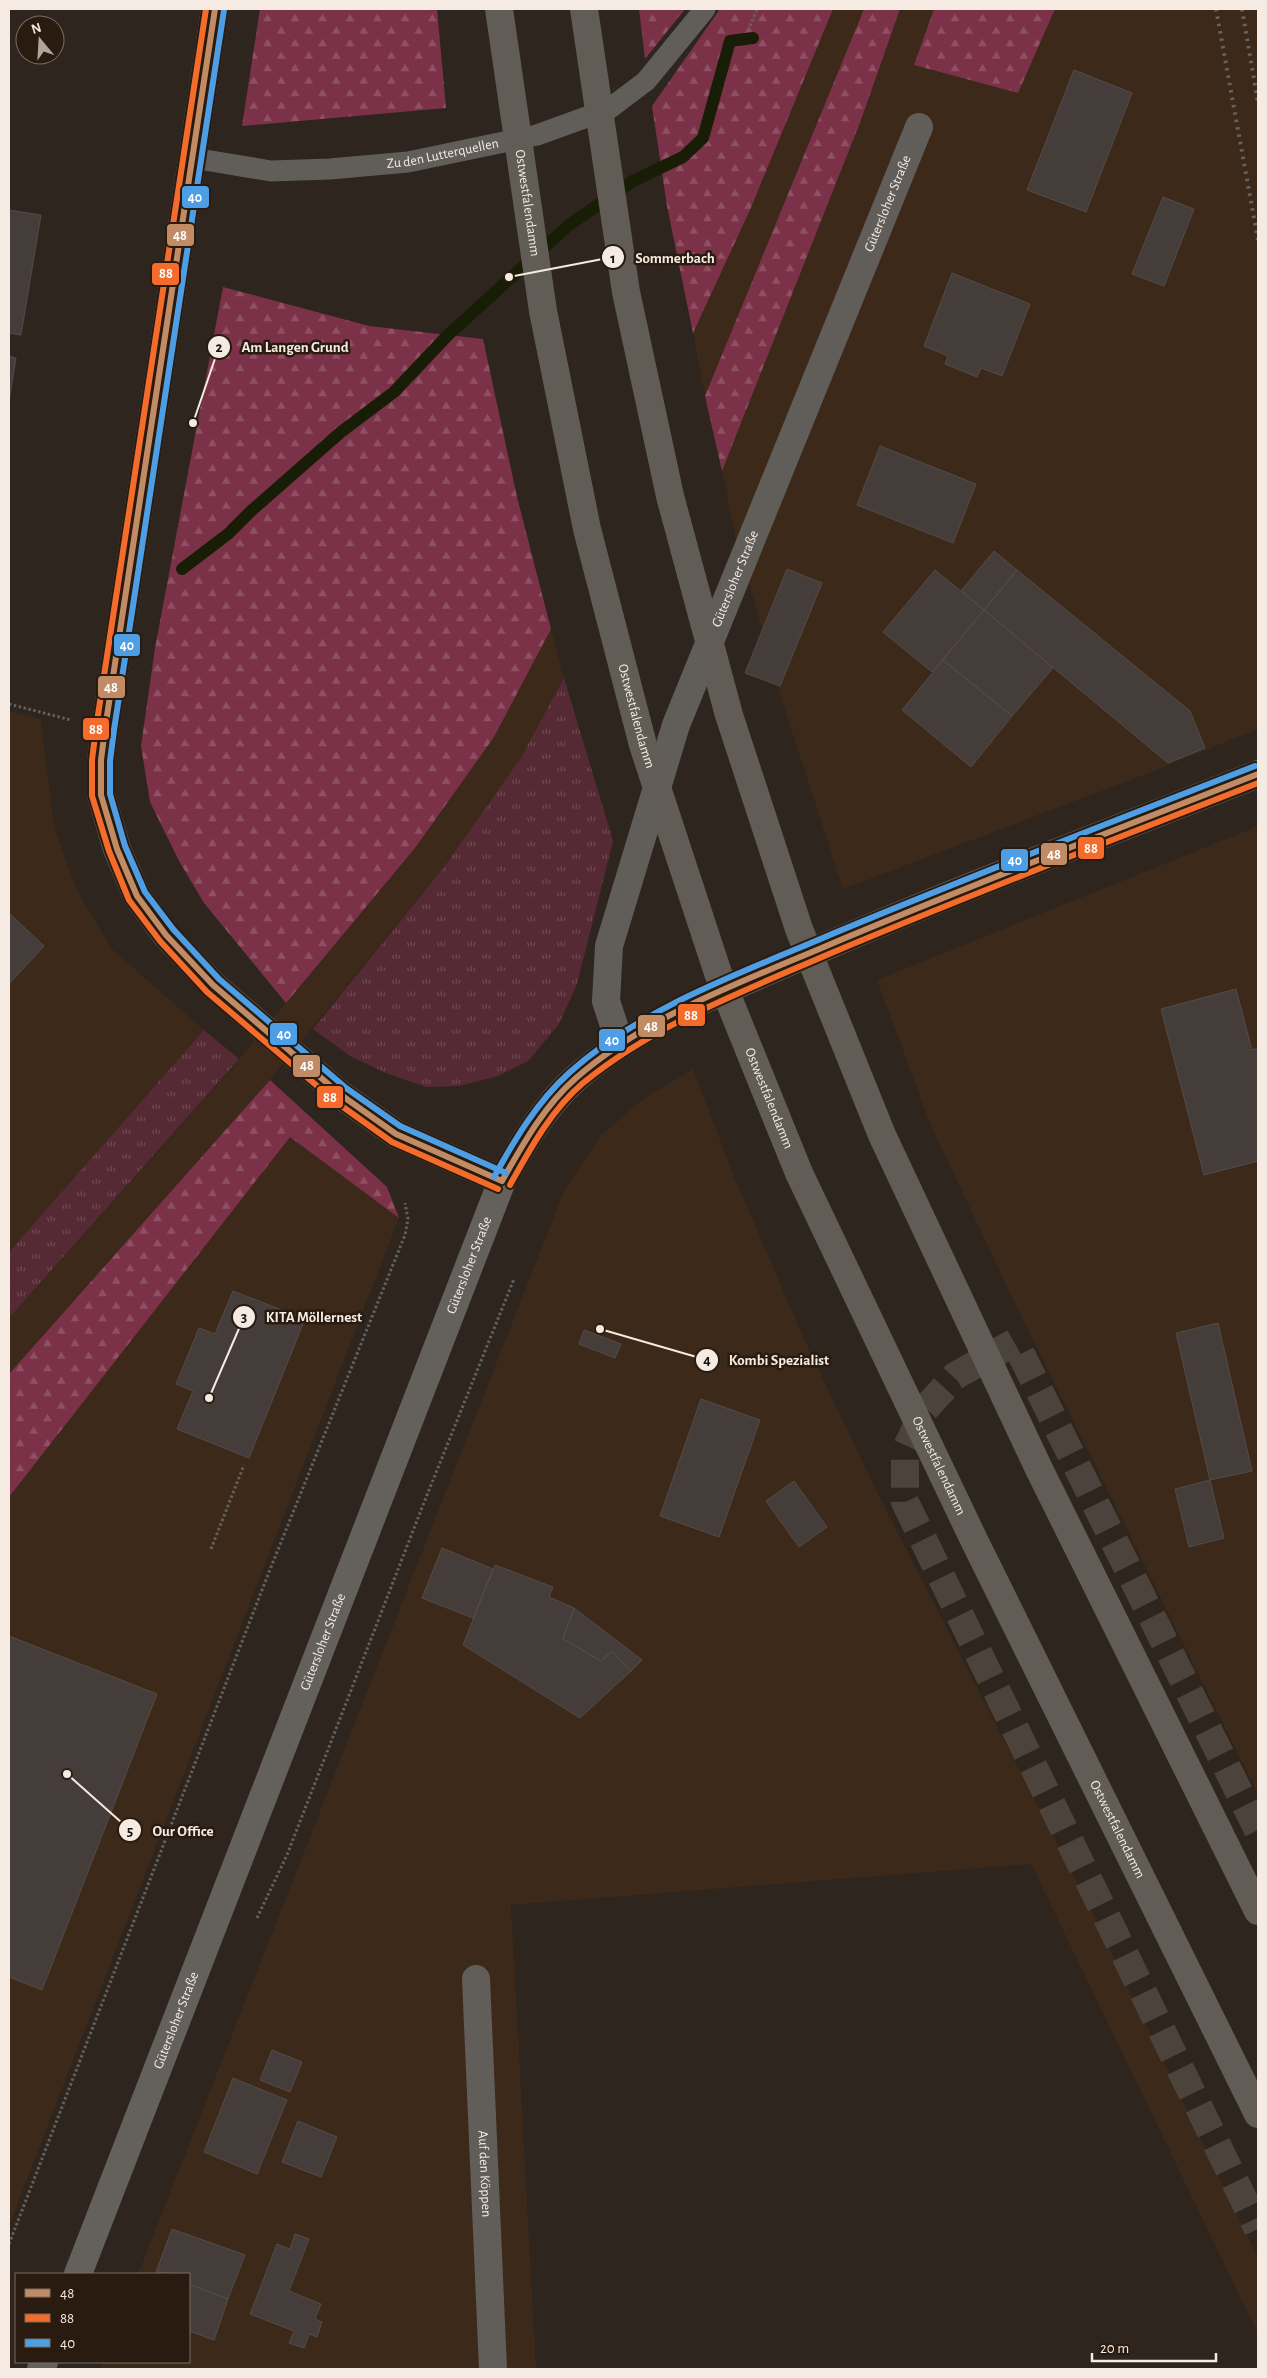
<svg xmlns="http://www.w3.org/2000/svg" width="1267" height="2378" font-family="'Alegreya Sans',sans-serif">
	<defs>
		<pattern id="grass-tufts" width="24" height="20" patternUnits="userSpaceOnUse" patternTransform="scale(1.25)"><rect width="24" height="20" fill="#562a35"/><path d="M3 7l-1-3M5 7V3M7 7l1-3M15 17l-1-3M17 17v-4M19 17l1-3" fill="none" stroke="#6f4952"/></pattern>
		<pattern id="forest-firs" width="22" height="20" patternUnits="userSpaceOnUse" patternTransform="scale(1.25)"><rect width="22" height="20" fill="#7b3248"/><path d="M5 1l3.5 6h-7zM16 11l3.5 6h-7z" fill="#8e5062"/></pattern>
	</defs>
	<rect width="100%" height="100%" fill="#2d251e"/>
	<!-- built -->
	<path fill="#3c291a" d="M833,9h31l-159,387 -12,-63 57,-123z
		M900,9h34l-20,56 104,28 37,-84h203v720l-109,44 -306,116 -58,-179 -50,-175 -13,-64 139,-351z
		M551,629l13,49 -44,81 -76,108 -185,226 -250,281v-56l222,-249 184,-221 79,-111z
		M9,711l32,8 13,108 22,61 35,60 93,82 -195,222z
		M1258,826v968l-237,-478 -90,-190 -54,-146z
		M693,1069l40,105 72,167 72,151 214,418 167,348v76l-227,-470 -520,41 25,464h-436l3,-7h86v-88h-51l426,-1083 37,-56 42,-36z
		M290,1136l109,82 -390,1008v-729z"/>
	<!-- grass -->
	<path fill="url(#grass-tufts)" d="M564,678l49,163 -36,143 -18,40 -31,37 -30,15 -39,10 -33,1 -40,-14 -36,-17 -37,-27 131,-162 76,-108z
		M204,1030l35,29 -230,259v-66z"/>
	<!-- forest -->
	<path fill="url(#forest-firs)" d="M260,9h177l9,99 -204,18z
		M639,9h46l-40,50z
		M720,9h113l-83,201 -57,123 -26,-127 -15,-100z
		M864,9h36l-39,111 -139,351 -17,-75z
		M934,9h121l-37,84 -104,-28z
		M223,287l146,39 114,13 34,158 34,132 -57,108 -79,111 -129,155 -82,-100 -25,-42 -29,-59 -9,-56 14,-98z
		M270,1080l117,107 12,31 -109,-81 -281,360v-123z"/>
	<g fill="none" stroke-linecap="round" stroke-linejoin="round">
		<!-- stream -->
		<path stroke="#181d05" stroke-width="12" d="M182,569l46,-35 23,-23 90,-79 53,-40 54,-57 121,-110 64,-44 50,-24 20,-19 27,-97 23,-3"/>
	</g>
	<!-- building -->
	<path fill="#453d39" stroke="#544c48" d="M1074,70l58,23 -46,119 -59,-22z
		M1163,197l31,12 -30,77 -32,-12z
		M9,210l32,5 -20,120 -12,-2z
		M952,273l78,31 -28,72 -21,-8 -4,9 -32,-13 3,-8 -24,-10z
		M9,356l7,2 -7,43z
		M880,446l96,38 -23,59 -96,-38z
		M994,551l23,19 -33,40 -23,-19z
		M787,569l35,14 -42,103 -35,-13z
		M935,570l49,40 -52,62 -49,-40z
		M1017,570l173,141 15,37 -37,15 -184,-153z
		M984,610l69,58 -41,48 -69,-56z
		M943,660l69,56 -41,51 -69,-57z
		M9,913l35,33 -35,38z
		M1236,989l16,61 6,-2v113l-54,14 -43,-166z
		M233,1291l72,28 -56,139 -72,-29 16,-38 -17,-7 23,-56 16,6z
		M1218,1323l34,148 -42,9 -34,-147z
		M584,1330l37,14 -6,14 -36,-14z
		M701,1399l59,21 -41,117 -59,-21z
		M1210,1480l14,58 -35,9 -14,-58z
		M794,1481l33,46 -28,20 -33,-46z
		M442,1548l51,21 -20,49 -51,-20z
		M495,1565l58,22 -4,10 25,11 -11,31 38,22 11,-10 19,20 -51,47 -117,-73z
		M574,1608l68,52 -11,11 -19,-20 -11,10 -38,-22z
		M9,1636l148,58 -115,296 -33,-13z
		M272,2050l30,12 -12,30 -30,-12z
		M233,2078l54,22 -30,74 -53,-22z
		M298,2121l39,16 -16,40 -39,-15z
		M172,2229l73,26 -17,44 -39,-15v-10l-33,-2z
		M295,2234l14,5 -20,52 32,13 -6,15 7,3 -5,15 -8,-3 -5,14 -15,-5 5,-12 -44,-17 27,-70 13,5z
		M189,2284l39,15 -14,41 -25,-9z"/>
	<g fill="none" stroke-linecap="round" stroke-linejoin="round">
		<!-- minor-tunnel -->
		<path stroke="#4b433c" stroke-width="28" stroke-dasharray="28 14" stroke-linecap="butt" d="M1258,1830l-243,-488 -60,34 -30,33 -20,42v51l353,727"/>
		<!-- path -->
		<path stroke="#64615d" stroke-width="3" stroke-dasharray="2.5 2.5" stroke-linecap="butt" d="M750,26l7,-17
			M9,704l62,16
			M211,1549l33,-84
			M257,1918l30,-63 138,-355 89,-221
			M9,2244l260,-672 136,-337 3,-16 -3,-16"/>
		<!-- service -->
		<path stroke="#615e5a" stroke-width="21" id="s1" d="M193,158l78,13 59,-2 78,-7 129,-27 72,-26 37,-28 59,-72"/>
		<!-- minor -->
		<g stroke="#615e5a" stroke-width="28">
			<path id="s2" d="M620,1044l-14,-43 3,-55 67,-221 243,-598"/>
			<path id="s3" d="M476,1979l17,390"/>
		</g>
		<!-- tertiary -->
		<path stroke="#615e5a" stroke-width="28" d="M502,1181c20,-36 42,-75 74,-103 67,-58 152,-89 232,-124 148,-64 300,-121 450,-180"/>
		<!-- secondary -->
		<g stroke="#64605b" stroke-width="28">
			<path id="s4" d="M78,2274l424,-1093 -106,-47 -55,-39 -128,-110 -47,-50 -29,-39 -20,-47 -16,-54v-35l4,-31 110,-720"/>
			<path d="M41,2369l3,-7"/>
		</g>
		<!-- rail -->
		<path stroke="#68625e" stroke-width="4" stroke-dasharray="2.5 5" stroke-linecap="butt" d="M1216,9l42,231
			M1242,9l16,94"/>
		<!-- trunk-bridge -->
		<g stroke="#625c57" stroke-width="28">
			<path id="s5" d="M499,9l44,302 44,218 56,216 75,228 81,200 175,367 284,574"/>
			<path d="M584,9l42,283 44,204 59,219 70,214 83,206 157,334 219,442"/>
		</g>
		<defs>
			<path id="bus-1" d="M215,9l-110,720 -4,31v35l16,54 20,47 29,39 47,50 128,110 55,39 106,47
				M502,1181c21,-37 42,-75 74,-103 71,-62 163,-95 248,-131 144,-61 289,-116 434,-173"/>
			<path id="bus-2" d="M206,9l-110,719 -4,32v36l17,55 20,49 31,41 47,51 129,110 56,40 106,47
				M510,1185c20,-36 41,-75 73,-102 72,-59 161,-92 246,-129 142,-60 286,-115 429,-171"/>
			<path id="bus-3" d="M224,10l-110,720 -4,31v33l15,52 20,46 28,37 46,50 127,109 54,38 106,47
				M494,1177c21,-38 43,-75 75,-104 70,-63 164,-97 249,-133 145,-61 291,-117 437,-174"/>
		</defs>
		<!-- bus-1 casing -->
		<use href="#bus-1" stroke="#291b0f" stroke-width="10"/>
		<!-- bus-2 casing -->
		<use href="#bus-2" stroke="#291b0f" stroke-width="10"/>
		<!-- bus-3 casing -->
		<use href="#bus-3" stroke="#291b0f" stroke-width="10"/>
		<!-- bus-1 -->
		<use href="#bus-1" stroke="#c18c65" stroke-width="6"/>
		<!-- bus-2 -->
		<use href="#bus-2" stroke="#f36c2b" stroke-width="6"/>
		<!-- bus-3 -->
		<use href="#bus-3" stroke="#4d9ee5" stroke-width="6"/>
	</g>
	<g text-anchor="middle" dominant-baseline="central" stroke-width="5" stroke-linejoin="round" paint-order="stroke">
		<!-- street labels -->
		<g font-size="14" fill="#f5ebe3" stroke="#291b0f">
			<text stroke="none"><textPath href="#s1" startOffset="252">Zu den Lutterquellen</textPath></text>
			<text stroke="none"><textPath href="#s5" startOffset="196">Ostwestfalendamm</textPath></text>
			<text stroke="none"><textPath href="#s2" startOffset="894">Gütersloher Straße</textPath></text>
			<text stroke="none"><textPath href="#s2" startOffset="489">Gütersloher Straße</textPath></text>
			<text stroke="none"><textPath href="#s5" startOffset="721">Ostwestfalendamm</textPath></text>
			<text stroke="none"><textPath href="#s5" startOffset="1126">Ostwestfalendamm</textPath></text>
			<text stroke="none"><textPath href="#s4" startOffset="1082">Gütersloher Straße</textPath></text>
			<text stroke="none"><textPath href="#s5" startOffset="1531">Ostwestfalendamm</textPath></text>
			<text stroke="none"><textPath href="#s4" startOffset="678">Gütersloher Straße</textPath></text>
			<text stroke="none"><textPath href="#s5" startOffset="1936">Ostwestfalendamm</textPath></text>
			<text stroke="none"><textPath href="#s4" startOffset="272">Gütersloher Straße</textPath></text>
			<text stroke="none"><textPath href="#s3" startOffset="195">Auf den Köppen</textPath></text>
		</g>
	</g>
	<!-- callouts -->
	<path fill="none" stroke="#f5ebe3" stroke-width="2" d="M509 277L613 257M193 423L219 347M209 1398L244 1317M600 1329L707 1360M67 1774L130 1830"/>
	<g fill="#f5ebe3" stroke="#291b0f" stroke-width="2">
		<circle cx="509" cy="277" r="5"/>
		<circle cx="193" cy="423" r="5"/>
		<circle cx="209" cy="1398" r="5"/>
		<circle cx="600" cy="1329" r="5"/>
		<circle cx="67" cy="1774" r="5"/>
		<circle cx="613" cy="257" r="12"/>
		<circle cx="219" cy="347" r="12"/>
		<circle cx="244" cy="1317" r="12"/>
		<circle cx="707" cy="1360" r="12"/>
		<circle cx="130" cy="1830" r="12"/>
	</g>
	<g font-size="15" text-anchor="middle" font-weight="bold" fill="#111">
		<text x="613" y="263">1</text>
		<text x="219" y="352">2</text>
		<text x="244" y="1322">3</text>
		<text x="707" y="1365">4</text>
		<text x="130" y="1836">5</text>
	</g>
	<g font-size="15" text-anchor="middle" font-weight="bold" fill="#f5ebe3" stroke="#291b0f" stroke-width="5" stroke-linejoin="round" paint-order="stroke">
		<text x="675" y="263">Sommerbach</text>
		<text x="295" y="352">Am Langen Grund</text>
		<text x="314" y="1322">KITA Möllernest</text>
		<text x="779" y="1365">Kombi Spezialist</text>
		<text x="183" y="1836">Our Office</text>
	</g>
	<g stroke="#291b0f" stroke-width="2">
		<rect x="181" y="185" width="29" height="24" rx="5" fill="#4d9ee5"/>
		<rect x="166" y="223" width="29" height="24" rx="5" fill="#c18c65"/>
		<rect x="151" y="262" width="29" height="24" rx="5" fill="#f36c2b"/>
		<rect x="113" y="633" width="28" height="24" rx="5" fill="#4d9ee5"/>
		<rect x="97" y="675" width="29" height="24" rx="5" fill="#c18c65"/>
		<rect x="82" y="717" width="28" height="24" rx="5" fill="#f36c2b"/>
		<rect x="1077" y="836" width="28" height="24" rx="5" fill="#f36c2b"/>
		<rect x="1040" y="842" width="28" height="24" rx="5" fill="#c18c65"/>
		<rect x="1000" y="848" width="29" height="24" rx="5" fill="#4d9ee5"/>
		<rect x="677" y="1003" width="29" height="24" rx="5" fill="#f36c2b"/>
		<rect x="637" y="1014" width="29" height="24" rx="5" fill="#c18c65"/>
		<rect x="269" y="1022" width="29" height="24" rx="5" fill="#4d9ee5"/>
		<rect x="598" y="1028" width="28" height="24" rx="5" fill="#4d9ee5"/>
		<rect x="292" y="1054" width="29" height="24" rx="5" fill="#c18c65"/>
		<rect x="316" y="1085" width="28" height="24" rx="5" fill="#f36c2b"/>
	</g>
	<g font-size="14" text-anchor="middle" font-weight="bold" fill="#fff">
		<text x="195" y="202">40</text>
		<text x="180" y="240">48</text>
		<text x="166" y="278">88</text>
		<text x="127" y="650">40</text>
		<text x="111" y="692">48</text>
		<text x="96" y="734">88</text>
		<text x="1091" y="853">88</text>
		<text x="1054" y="859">48</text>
		<text x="1015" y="865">40</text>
		<text x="691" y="1020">88</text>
		<text x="651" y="1031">48</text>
		<text x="284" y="1039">40</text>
		<text x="612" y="1045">40</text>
		<text x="307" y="1070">48</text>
		<text x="330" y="1102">88</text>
	</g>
	<!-- border -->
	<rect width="1267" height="2378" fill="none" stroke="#f5ebe3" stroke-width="20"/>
	<!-- legend -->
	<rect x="15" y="2273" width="175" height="90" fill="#291b0f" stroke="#7b6e64"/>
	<rect x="25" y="2289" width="25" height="8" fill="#c18c65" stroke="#7b6e64"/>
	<text x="60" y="2298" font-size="15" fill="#f5ebe3">48</text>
	<rect x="25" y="2314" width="25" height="8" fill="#f36c2b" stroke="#7b6e64"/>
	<text x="60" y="2323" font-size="15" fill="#f5ebe3">88</text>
	<rect x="25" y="2339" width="25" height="8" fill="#4d9ee5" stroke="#7b6e64"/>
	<text x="60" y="2348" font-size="15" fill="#f5ebe3">40</text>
	<!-- north arrow -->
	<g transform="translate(40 40) rotate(342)"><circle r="24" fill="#291b0f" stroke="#7b6e64"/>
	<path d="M0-4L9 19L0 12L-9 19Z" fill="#afa69e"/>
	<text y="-8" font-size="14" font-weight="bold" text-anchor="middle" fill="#f5ebe3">N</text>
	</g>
	<!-- scale -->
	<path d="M1092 2353v8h124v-8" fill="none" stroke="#f5ebe3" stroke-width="2.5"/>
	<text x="1100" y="2353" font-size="15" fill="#f5ebe3" stroke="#291b0f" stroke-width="4" paint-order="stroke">20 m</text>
</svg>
